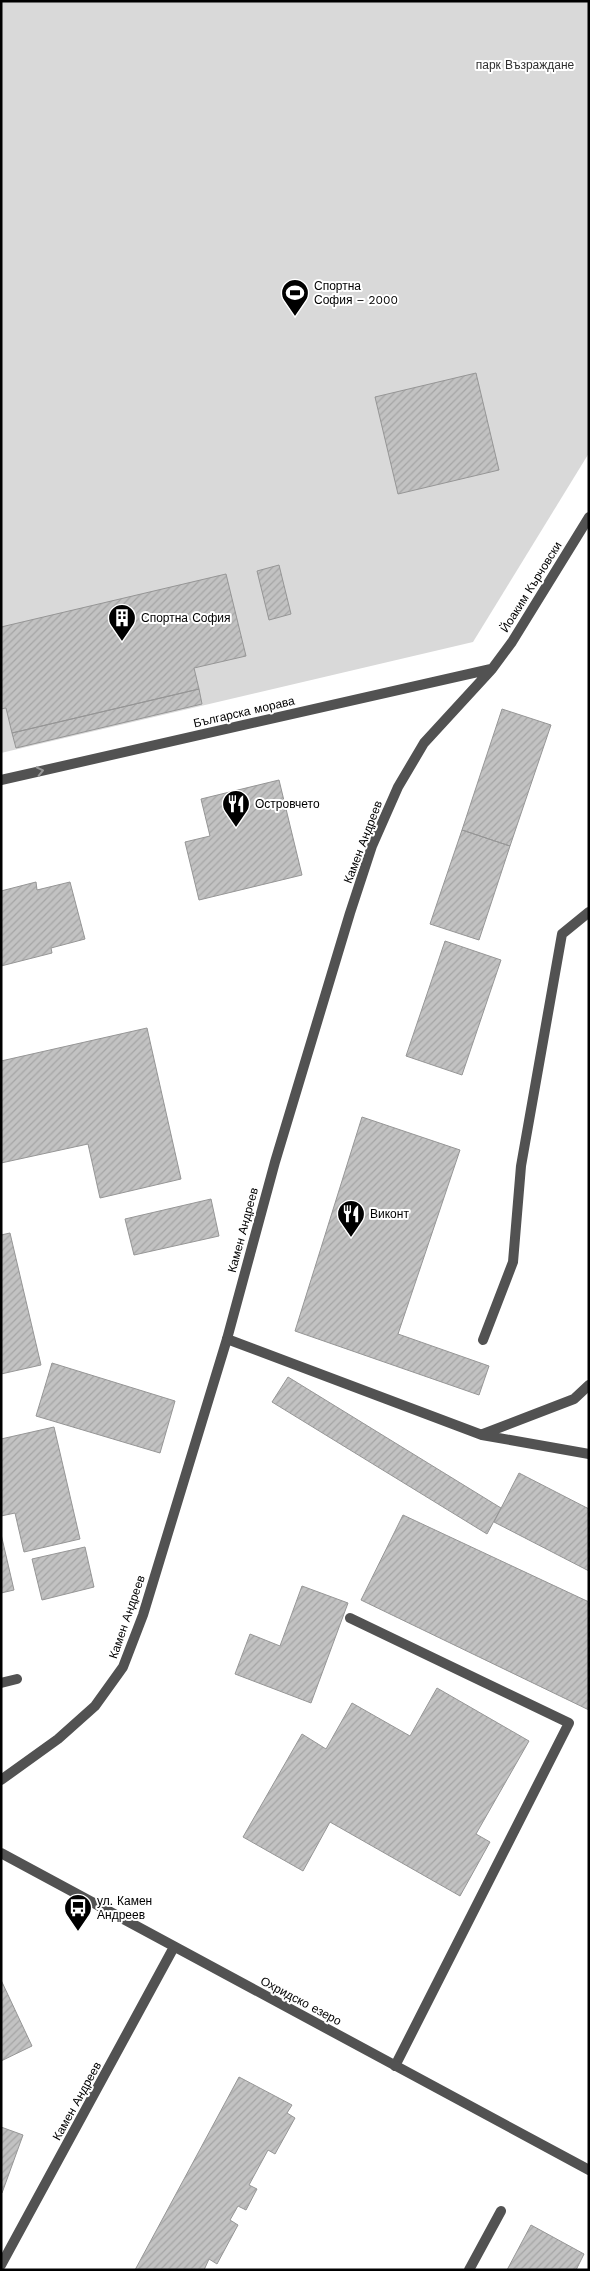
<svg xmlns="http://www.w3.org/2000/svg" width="590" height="2271" font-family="'Work Sans',sans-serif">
	<defs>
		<pattern id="building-hatch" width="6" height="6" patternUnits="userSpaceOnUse" patternTransform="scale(1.25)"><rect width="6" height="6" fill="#c2c2c2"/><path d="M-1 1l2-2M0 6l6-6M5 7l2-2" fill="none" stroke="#a5a5a5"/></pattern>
	</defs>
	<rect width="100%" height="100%" fill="#fff"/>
	<!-- park -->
	<path fill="#d9d9d9" d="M1,1h588v452l-116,189 -472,111z"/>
	<!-- building -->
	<path fill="url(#building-hatch)" stroke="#969696" d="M476,373l23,97 -101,24 -23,-97z
		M279,565l12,49 -22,6 -12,-49z
		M226,574l20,82 -52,12 5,21 -187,44 -6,-25 -5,1v-82z
		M199,689l3,15 -186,44 -4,-15z
		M502,709l49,16 -41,121 -48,-16z
		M279,780l23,95 -103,25 -14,-58 25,-6 -9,-37z
		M462,830l48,16 -31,94 -49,-16z
		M36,882l1,8 33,-8 15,57 -34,9 1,5 -51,13v-75z
		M445,941l56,19 -39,115 -56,-19z
		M147,1028l34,151 -81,19 -12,-54 -87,19v-102z
		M362,1117l98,33 -62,184 91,32 -10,29 -184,-64z
		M211,1199l8,37 -85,19 -9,-36z
		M10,1233l31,132 -40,9v-139z
		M52,1363l123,38 -15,52 -124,-37z
		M288,1377l213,131 -14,26 -215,-132z
		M54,1427l26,112 -56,13 -9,-39 -14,3v-77z
		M519,1473l70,36v62l-95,-49z
		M403,1515l186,87v108l-228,-110z
		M1,1534l13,56 -13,3z
		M85,1547l9,40 -52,13 -10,-41z
		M302,1586l46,17 -37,100 -76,-29 15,-40 30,12z
		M437,1688l92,53 -53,93 14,8 -30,54 -130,-74 -27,49 -60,-34 59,-103 24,15 26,-46 58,33z
		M1,1980l31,66 -31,15z
		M239,2077l53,28 -5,8 8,5 -20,36 -7,-4 -19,35 8,4 -11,21 -8,-4 -8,14 8,5 -21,39 -8,-5 -5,11h-69z
		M1,2127l22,8 -21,58h-1z
		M531,2225l53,29 -8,16h-69z"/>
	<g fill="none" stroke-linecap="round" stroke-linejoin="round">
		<!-- service -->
		<path stroke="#525252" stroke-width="10" d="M227,1339l255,96 107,19
			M483,1340l30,-78 8,-96 41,-232 27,-22
			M483,1434l91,-35 15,-14
			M350,1618l219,105 -174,343
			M1,1683l16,-4
			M469,2270l32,-59"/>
		<!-- minor -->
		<path stroke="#525252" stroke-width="10" d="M1,780l490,-111
			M1,1780l57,-41 37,-33 28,-39 20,-52 84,-276 48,-177 75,-249 22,-67 26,-59 26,-44 68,-74 20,-27 77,-125
			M1,1853l588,317
			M1,2265l173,-318"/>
	</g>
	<!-- one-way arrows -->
	<defs><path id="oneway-chevron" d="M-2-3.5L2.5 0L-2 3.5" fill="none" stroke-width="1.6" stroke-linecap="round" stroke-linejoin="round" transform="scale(1.25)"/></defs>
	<use stroke="#979797" href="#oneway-chevron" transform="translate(40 771) rotate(-13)"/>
	<!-- icons -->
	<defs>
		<symbol id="stadium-pin" viewBox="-11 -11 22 30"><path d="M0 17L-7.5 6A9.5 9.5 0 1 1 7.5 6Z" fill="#000" stroke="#fff"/><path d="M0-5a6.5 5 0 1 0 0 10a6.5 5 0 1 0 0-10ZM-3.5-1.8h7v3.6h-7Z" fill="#fff"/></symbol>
		<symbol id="building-pin" viewBox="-11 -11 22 30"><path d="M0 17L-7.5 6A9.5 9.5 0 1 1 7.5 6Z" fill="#000" stroke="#fff"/><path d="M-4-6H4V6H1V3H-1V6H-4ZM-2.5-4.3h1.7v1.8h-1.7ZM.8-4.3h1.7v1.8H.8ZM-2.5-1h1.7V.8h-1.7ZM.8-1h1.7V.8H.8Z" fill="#fff"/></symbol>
		<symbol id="restaurant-pin" viewBox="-11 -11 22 30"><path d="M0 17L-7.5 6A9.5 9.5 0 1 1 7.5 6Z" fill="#000" stroke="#fff"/><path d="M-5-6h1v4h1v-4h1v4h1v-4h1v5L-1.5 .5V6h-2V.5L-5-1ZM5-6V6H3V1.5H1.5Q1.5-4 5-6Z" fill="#fff"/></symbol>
		<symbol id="bus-pin" viewBox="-11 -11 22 30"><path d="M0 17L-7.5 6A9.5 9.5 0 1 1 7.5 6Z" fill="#000" stroke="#fff"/><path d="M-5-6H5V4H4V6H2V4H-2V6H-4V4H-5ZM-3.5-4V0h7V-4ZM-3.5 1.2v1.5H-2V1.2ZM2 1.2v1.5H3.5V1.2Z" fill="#fff"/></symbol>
	</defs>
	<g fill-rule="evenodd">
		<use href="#stadium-pin" x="279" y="277" width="32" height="43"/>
		<use href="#building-pin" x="106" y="602" width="32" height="43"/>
		<use href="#restaurant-pin" x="220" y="788" width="32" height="43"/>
		<use href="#restaurant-pin" x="335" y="1198" width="32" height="43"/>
		<use href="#bus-pin" x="62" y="1892" width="32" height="43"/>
	</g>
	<g text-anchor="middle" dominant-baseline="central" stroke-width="4" stroke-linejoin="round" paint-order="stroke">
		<!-- park labels -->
		<g font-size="12" fill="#303030" stroke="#fff">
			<text x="525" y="65">парк Възраждане</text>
		</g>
		<!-- poi labels -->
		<g font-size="12" fill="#000" stroke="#fff" text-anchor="start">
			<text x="314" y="286">Спортна<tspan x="314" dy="14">София – 2000</tspan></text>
			<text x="141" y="618">Спортна София</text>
			<text x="255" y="804">Островчето</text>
			<text x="370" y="1214">Виконт</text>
			<text x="97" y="1901">ул. Камен<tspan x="97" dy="14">Андреев</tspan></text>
		</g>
		<!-- street labels -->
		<g font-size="12" fill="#000" stroke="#fff">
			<text transform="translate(531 587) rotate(-58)">Йоаким Кърчовски</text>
			<text transform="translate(244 712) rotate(-13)">Българска морава</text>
			<text transform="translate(363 842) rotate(-69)">Камен Андреев</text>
			<text transform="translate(243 1230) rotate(-75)">Камен Андреев</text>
			<text transform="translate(127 1617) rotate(-71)">Камен Андреев</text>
			<text transform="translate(301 2001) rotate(28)">Охридско езеро</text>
			<text transform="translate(77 2101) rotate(-61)">Камен Андреев</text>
		</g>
	</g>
	<!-- border -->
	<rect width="590" height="2271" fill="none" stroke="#000000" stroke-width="5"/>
</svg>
